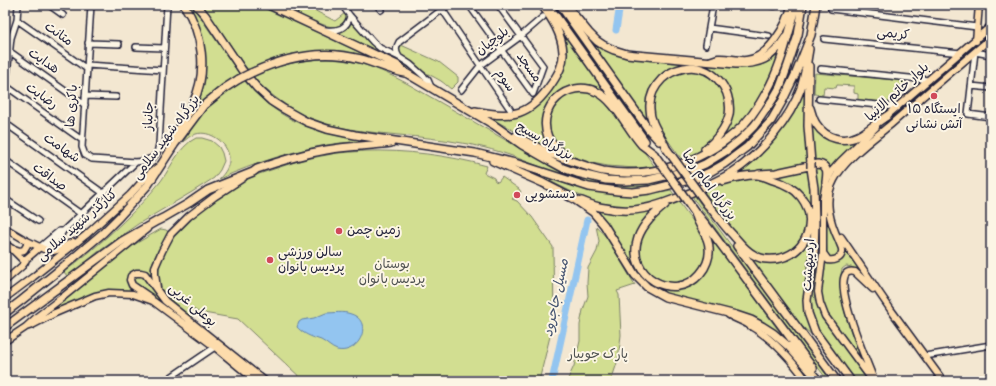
<svg xmlns="http://www.w3.org/2000/svg" width="996" height="386" font-family="Dekko,'Playpen Sans Arabic',sans-serif">
	<rect width="100%" height="100%" fill="#f3e7d1"/>
	<filter id="ink" filterUnits="userSpaceOnUse"><feTurbulence type="fractalNoise" baseFrequency=".025" numOctaves="2"/><feDisplacementMap in="SourceGraphic" scale="8" xChannelSelector="R" yChannelSelector="G"/><feConvolveMatrix kernelMatrix="1 2 1 2 8 2 1 2 1" color-interpolation-filters="sRGB"/></filter>
	<g filter="url(#ink)">
		<!-- green -->
		<path fill="#d2de91" stroke="#7a8066" d="M186,5h5l9,12 40,58c-25,13 -41,29 -57,51l20,-61z
			M202,5h55l70,32 51,24c-6,-2 -13,-6 -20,-7 -25,-6 -60,-3 -85,5 -8,4 -17,8 -25,11 -16,-21 -29,-44 -46,-65z
			M280,5h24l31,16 10,-8 2,5 -2,5 -6,5c-18,-1 -42,-15 -59,-23z
			M565,7l41,42 143,16 36,-24 -12,34 -18,33 -19,22 -26,18 19,-30 -7,-37 -36,-16 -33,23 1,43z
			M554,18l70,99 -17,-21 -37,-8 -26,30 14,36 -22,-11 -49,-27 34,-1 42,-46z
			M351,20c7,7 12,16 19,22 13,12 29,18 43,28l-48,-25 -30,-13c9,-3 13,-3 16,-12z
			M401,45l38,17 19,15v5l-7,7c-4,-3 -7,-6 -10,-8 -13,-8 -35,-16 -43,-28z
			M322,59c34,0 56,9 86,25l148,85c36,17 70,17 109,13l2,2c-22,3 -42,5 -64,2 -29,-4 -56,-17 -83,-27 -17,-7 -40,-13 -58,-16 -21,-4 -42,-6 -63,-8 -29,-3 -59,-5 -86,-16 -24,-9 -44,-25 -61,-43 25,-10 43,-15 70,-17z
			M690,69l18,5 15,15 4,21 -5,16 -17,21 -12,8 -11,5 -25,-35 -5,-13 2,-17 13,-18z
			M807,73l2,91 -12,3 -64,8 43,-40z
			M815,73l92,8 -12,11 -3,8 -3,2 -31,-2v-6l-4,-1v-7l-17,-1 -1,3 -12,-1 -1,8 -9,-1z
			M244,80c5,6 10,11 15,16 30,30 71,40 111,45 -12,1 -24,1 -37,3 -39,6 -78,19 -114,35 6,-6 11,-13 10,-22 -2,-15 -19,-27 -33,-23 -6,1 -9,5 -13,8 6,-9 11,-18 18,-26 11,-15 27,-26 43,-36z
			M582,90l20,7 21,25 32,45 -20,1 -27,-2 -16,-3 -23,-8 -9,-6 -5,-5 -8,-17 6,-21 17,-14z
			M812,120l13,17 39,-1 -36,38c4,-14 -6,-14 -16,-11l-2,-29z
			M196,138h6l10,3 7,6 3,6 2,8 -4,9 -6,8 -22,14 -54,32 -40,28 -81,67 51,-43h-1l-3,-4c33,-25 65,-53 92,-85 14,-15 21,-40 40,-49z
			M366,151c40,-1 82,4 121,15l-3,7 10,5 1,3 3,1 4,-5 17,12 2,3 -9,7 5,2 15,16 21,30 1,73 -15,61h-235l-66,-62 -40,-7 -8,-5 7,5 -6,5 -11,-9 -16,-14 -4,-8 -2,-9 1,-11 5,-13 9,-18 10,-11 39,-30 16,-8 12,-9 45,-15 16,-4 26,-5z
			M813,166h2l9,4 -4,29 1,25 -1,24 -4,49 2,9 6,14 44,61h-14l-36,-50 -6,-14 -2,-22z
			M524,168c24,9 48,19 74,24 24,4 49,3 73,-2l4,6c-10,3 -20,7 -30,9 -34,6 -55,-4 -85,-19 -12,-6 -24,-12 -36,-18z
			M809,168l4,55 -8,89 2,8 6,16 -9,-8 -11,-11 -48,-64 29,8 33,-21 -1,-39 -36,-24z
			M753,179l14,2 15,4 17,12 8,20 -4,23 -16,14 -16,4 -21,-7 -19,-23 -28,-38 25,-8z
			M694,195l137,186h-3l-135,-183z
			M678,201l26,35 3,20 -10,18 -16,10 -21,-2 -18,-16 -4,-21 10,-20 16,-16z
			M663,206l-8,5 -21,38 15,31 35,6 25,-24 -7,-38 63,88 17,23 -21,-14 -19,-8 -13,-4 -53,-12 -15,-5 -17,-10 -51,-73z
			M825,210h1l5,20 8,16 1,6 -3,4 -7,2 -3,-3z
			M596,226l11,12 28,47 -18,6 2,4 2,40 -3,25 -7,21h-44l7,-15 6,-25v-16l3,-15 5,-14 -1,-13 1,-15 9,-17 2,-10z
			M161,229l5,1 4,3c-9,13 -21,28 -19,44l-7,-5 -16,8 20,17 -35,-5 -81,32 86,-70z
			M844,247l31,42c-8,-8 -17,-23 -29,-23l-4,3c-7,29 12,71 23,98l-36,-49 -6,-12 -2,-18 4,-28c9,9 22,-2 19,-13z
			M143,275l29,35 -37,-25 -3,-4 2,-5z"/>
		<!-- water -->
		<path fill="#93c5f0" stroke="#6684a8" d="M326,313c8,0 17,-2 25,1 23,7 9,41 -14,36 -6,-2 -10,-7 -16,-10 -2,-1 -4,-1 -6,-2 -6,-2 -14,-6 -18,-11l2,-5 3,-2 12,-2z"/>
		<g fill="none" stroke-linecap="round" stroke-linejoin="round">
			<!-- river -->
			<path stroke="#93c5f0" stroke-width="7" d="M616,30l4,-25
				M552,381l35,-161"/>
			<defs>
				<path id="minor" d="M49,5l14,10
					M91,5l-9,142 3,8 7,4 44,3 8,-1 8,-3 5,-5 2,-9 8,-139
					M342,5l8,11 23,26 7,6 19,9 11,7 18,16 3,7
					M377,5l4,5
					M469,5l64,89 10,-28 -45,-61
					M770,5l4,1
					M442,9l68,100
					M831,9l146,18
					M17,20l70,49
					M709,28l60,8
					M326,30c12,1 21,-1 24,-14
					M824,39l137,14
					M88,43l31,1
					M706,45l7,-40
					M136,47l28,1
					M9,51l76,54
					M991,55l-16,-3 -7,62 23,3
					M399,57c-4,-6 -3,-10 0,-15l49,-37
					M87,65l76,5
					M821,69l108,11
					M6,86l76,54
					M971,86l20,2
					M461,90l19,-24 41,-30 22,-19
					M5,93l6,-55 6,-18 1,-15
					M85,96l31,1
					M819,99l79,8
					M5,123l98,70
					M5,160l76,54
					M5,199l33,22
					M40,247l19,-16h4
					M44,248l17,-13 2,-4 73,-69
					M925,356l66,-11
					M165,381l50,-34
					M970,381l21,-4"/>
				<path id="major" d="M976,41l3,-36
					M709,61c3,-1 6,-2 9,-3 9,-1 19,3 28,2 21,-1 42,-36 45,-55
					M883,119l108,-93
					M5,228l22,13 21,10h5l4,-1 16,-8
					M841,237l50,73 52,71
					M5,244l7,5 13,13
					M14,249l6,2 4,-1 3,-5v-4
					M823,253l5,7c6,1 13,-1 14,-8 1,-4 -2,-7 -3,-11 -9,-19 -16,-41 -5,-61 10,-20 39,-41 56,-55 33,-29 67,-58 101,-87
					M5,281l17,-15 3,-4 1,-3 14,-12
					M157,288l-2,-14v-7l7,-16 9,-17 18,-18 25,-19 29,-19
					M873,289l-18,-17c-33,-9 15,96 18,106
					M5,298l28,-21 53,-42 44,-40 20,-22 9,-7
					M151,298l-19,-13 -2,-5 1,-4 5,-3h5l4,1 20,27 100,80
					M729,315c7,4 14,6 20,10 24,13 42,34 58,56
					M26,327l6,-2 23,-12 40,-17 14,-3 24,1 20,7 62,46 41,34
					M5,341l21,-14 12,-11 25,-19 84,-68
					M873,381l-48,-65 -5,-13 -2,-11 5,-39v-54l3,-17 6,-11 8,-9 36,-35"/>
				<path id="highway" d="M196,5l9,10 37,55 15,18 14,13 11,7 25,14 20,7 28,6 120,18 40,10 74,24 29,4 15,1 17,-2 47,-12 13,-6 14,-8 23,-17 24,-26 12,-21 13,-27 15,-38 5,-30
					M269,5l128,60 9,8 88,52 28,20 28,16 13,7 14,5 29,7 18,1 24,-1 43,-10 14,-6 21,-13 15,-12 13,-13 6,-8 13,-19 7,-12 7,-19 11,-33 5,-30
					M548,5l97,136
					M560,5l89,125 10,11
					M566,5l23,28 8,8 6,4 11,5 13,4 9,1 100,9c24,0 36,-5 49,-26
					M809,66l-1,60 3,37
					M251,73c34,-16 73,-24 110,-14 15,4 29,11 44,14
					M810,108c2,6 3,12 7,17 9,14 27,18 41,11 10,-5 19,-14 29,-20
					M475,111c37,8 55,5 77,-28 6,-9 12,-19 11,-31 -1,-18 -11,-33 -21,-47
					M516,136c12,7 25,13 38,19 8,3 15,5 23,8 9,3 17,6 26,8 47,8 97,-8 133,-39 13,-11 23,-26 31,-41 15,-26 21,-57 30,-86
					M174,145c0,-3 0,-6 1,-9 1,-4 4,-7 6,-11 4,-7 9,-14 12,-22 15,-31 10,-70 -9,-98
					M666,148c-5,-13 -16,-24 -16,-39 -1,-12 4,-22 12,-30 6,-6 13,-9 22,-11 27,-5 49,20 45,47 -3,13 -13,26 -24,34
					M566,157c-7,-6 -14,-11 -18,-20 -12,-30 20,-59 49,-45 18,8 31,38 45,53 4,3 8,6 12,9
					M493,161l50,22 31,16 19,13 11,13 31,50 12,12 18,10 71,18 15,5 11,6 11,7 15,13 31,35
					M811,168l3,20 1,34 -1,30 -7,48 1,13 7,19 36,49
					M759,174l17,-1 42,-9c11,2 9,9 8,18
					M582,201c7,3 15,6 23,7 32,7 55,-3 85,-15 14,-6 30,-13 43,-21 28,-18 57,-53 68,-84 4,-13 6,-26 8,-39
					M707,204c8,9 15,19 23,28 8,8 14,18 24,23 8,5 18,5 27,3 27,-7 37,-39 20,-61 -6,-8 -18,-14 -28,-17 -5,-2 -12,-5 -17,-5 -11,0 -23,3 -33,6
					M665,205c-11,9 -22,19 -27,33 -13,37 36,66 62,36 6,-7 10,-17 9,-26 0,-10 -6,-16 -10,-25 -2,-3 -3,-8 -4,-11
					M698,215l9,11 106,142
					M737,246l100,135
					M5,313l17,-13 36,-29 45,-38 16,-16 29,-32 26,-40 30,-40 21,-17 14,-9
					M5,327l117,-86 35,-20 6,-3 26,-15 19,-13 45,-18 4,-3c23,-8 46,-15 69,-19 22,-4 43,-4 65,-7"/>
			</defs>
			<!-- minor casing -->
			<use href="#minor" stroke="#22223b" stroke-width="8"/>
			<!-- major casing -->
			<use href="#major" stroke="#22223b" stroke-width="9"/>
			<!-- highway casing -->
			<use href="#highway" stroke="#22223b" stroke-width="10"/>
			<!-- minor -->
			<use href="#minor" stroke="#fcf5e5" stroke-width="5"/>
			<!-- major -->
			<use href="#major" stroke="#fddcac" stroke-width="6"/>
			<!-- highway -->
			<use href="#highway" stroke="#fddcac" stroke-width="7"/>
			<defs>
				<path id="highway-bridge" d="M239,79l12,-6
					M666,148l41,56
					M654,154l41,58
					M811,163v5"/>
			</defs>
			<!-- highway-bridge casing -->
			<use href="#highway-bridge" stroke="#22223b" stroke-width="10" stroke-linecap="butt"/>
			<!-- highway-bridge -->
			<use href="#highway-bridge" stroke="#fddcac" stroke-width="7"/>
		</g>
	</g>
	<!-- markers -->
	<g fill="#d1495b" stroke="#fcf5e5" stroke-width="1.5">
		<circle cx="934" cy="96" r="4"/>
		<circle cx="517" cy="195" r="4"/>
		<circle cx="339" cy="231" r="4"/>
		<circle cx="270" cy="260" r="4"/>
	</g>
	<g text-anchor="middle" dominant-baseline="central" stroke-width="4" stroke-linejoin="round" paint-order="stroke">
		<!-- street labels -->
		<g font-size="13" fill="#22223b" stroke="#fcf5e5">
			<text transform="translate(58 35) rotate(35)">متانت</text>
			<text transform="translate(893 35) rotate(6)">کریمی</text>
			<text transform="translate(493 42) rotate(-37)">بلوچیان</text>
			<text transform="translate(43 62) rotate(35)">هدایت</text>
			<text transform="translate(528 68) rotate(54)">مسجد</text>
			<text transform="translate(504 81) rotate(55)">سوم</text>
			<text transform="translate(898 93) rotate(-42)">بلوار خاتم الانبیا</text>
			<text transform="translate(41 97) rotate(35)">رضایت</text>
			<text transform="translate(73 106) rotate(-86)">باکری ها</text>
			<text transform="translate(150 116) rotate(-87)">جانباز</text>
			<text transform="translate(167 138) rotate(-53)">بزرگراه شهید سلامی</text>
			<text transform="translate(544 142) rotate(30)">بزرگراه بسیج</text>
			<text transform="translate(61 149) rotate(35)">شهامت</text>
			<text transform="translate(49 178) rotate(36)">صداقت</text>
			<text transform="translate(708 186) rotate(54)">بزرگراه امام رضا</text>
			<text transform="translate(78 226) rotate(-41)">کنارگذر شهید سلامی</text>
			<text transform="translate(810 265) rotate(-86)">اردیبهشت</text>
			<text transform="translate(192 306) rotate(41)">بوعلی غربی</text>
		</g>
		<!-- poi labels -->
		<g font-size="13" fill="#22223b" stroke="#fcf5e5" text-anchor="start">
			<text x="934" y="110" text-anchor="middle">ایستگاه ۱۵<tspan x="934" dy="15">آتش نشانی</tspan></text>
			<text x="525" y="195">دستشویی</text>
			<text x="347" y="231">زمین چمن</text>
			<text x="278" y="253">سالن ورزشی<tspan x="278" dy="15">پردیس بانوان</tspan></text>
		</g>
		<!-- park labels -->
		<g font-size="13" fill="#4e5150" stroke="#fcf5e5">
			<text x="392" y="265">بوستان<tspan x="392" dy="15">پردیس بانوان</tspan></text>
			<text x="598" y="355">پارک جویبار</text>
		</g>
		<!-- water labels -->
		<g font-size="14" font-style="italic" fill="#445371" stroke="#fcf5e5">
			<text transform="translate(557 298) rotate(-78)">مسیل جاجرود</text>
		</g>
	</g>
	<!-- margin -->
	<rect width="996" height="386" fill="none" stroke="#fcf5e5" stroke-width="20"/>
	<rect x="10" y="10" width="976" height="366" fill="none" stroke="#22223b" stroke-width="1.5" filter="url(#ink)"/>
</svg>
